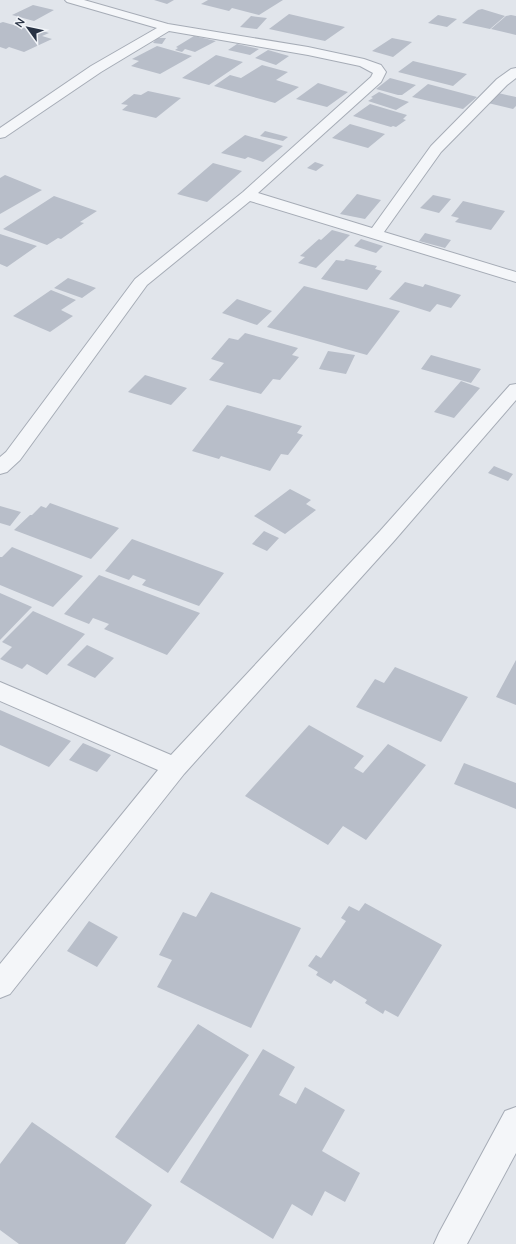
<svg xmlns="http://www.w3.org/2000/svg" width="516" height="1244" font-family="Mulish,sans-serif">
	<rect width="100%" height="100%" fill="#e1e5eb"/>
	<!-- building -->
	<path fill="#b8bec9" d="M154,0h20l-7,4z
		M208,0h75l-24,15 -27,-7 -3,3 -28,-7z
		M33,5l21,5 -20,11 -22,-6z
		M482,9l23,7 -15,13 -28,-6 16,-13z
		M289,14l56,13 -20,14 -56,-12z
		M438,15l19,4 -10,8 -19,-4z
		M511,15l5,1v19l-25,-6 15,-13z
		M251,16l16,2 -10,11 -17,-2z
		M3,22l21,6 4,-2 21,7 -7,3 10,3 -28,13 -15,-5 -3,2 -6,-2v-24z
		M194,36l22,5 -21,11 -10,-3 -3,3 -7,-2 3,-2 -2,-1z
		M157,38h9l-4,6 -9,-1z
		M392,38l20,4 -19,15 -21,-6z
		M237,44l22,5 -9,6 -22,-5z
		M157,46l35,10 -32,18 -29,-8 8,-5 -7,-2z
		M268,50l21,6 -13,9 -21,-7z
		M216,55l27,7 -34,23 -27,-7z
		M413,61l54,13 -14,12 -55,-14z
		M262,65l26,7 -12,8 23,7 -24,16 -61,-17 16,-11 11,3z
		M390,78l26,7 -14,10h-4l-22,-6z
		M318,83l30,9 -21,15 -31,-8z
		M428,84l49,13 -14,12 -51,-12z
		M148,91l33,7 -25,20 -34,-8 6,-5 -7,-1 13,-10 7,1z
		M379,92l30,10 -13,8 -28,-9 5,-3 -2,-1z
		M498,93l18,4v9l-3,3 -25,-6z
		M370,104l37,11 -4,4 3,1 -10,7 -3,-1 -2,1 -38,-11z
		M350,124l35,10 -17,14 -36,-10z
		M265,131l23,6 -5,4 -23,-5z
		M245,135l38,11 -20,16 -15,-5 -3,2 -24,-6z
		M315,162l9,3 -8,6 -9,-3z
		M213,163l29,8 -35,31 -30,-8z
		M5,175l37,15 -42,24v-36z
		M357,194l24,6 -16,19 -25,-5z
		M433,195l18,4 -12,14 -19,-5z
		M54,196l43,15 -17,11 4,1 -23,16 -3,-1 -11,7 -44,-16z
		M463,201l42,10 -14,19 -36,-8 4,-4 -8,-2z
		M332,230l18,5 -34,33 -18,-5 7,-6 -5,-1 19,-17 2,1z
		M425,233l26,7 -6,8 -26,-7z
		M0,234l37,12 -30,21 -7,-3z
		M361,239l22,7 -7,7 -22,-7z
		M346,259l31,7 -2,3 7,2 -15,19 -46,-11 15,-19 8,1z
		M68,278l28,10 -14,10 -28,-10z
		M405,282l18,5 2,-3 36,11 -10,13 -14,-4 -7,8 -41,-13z
		M304,286l96,25 -33,44 -100,-28z
		M51,290l25,10 -15,10 12,6 -23,16 -37,-16z
		M237,299l35,12 -15,14 -35,-12z
		M245,333l53,15 -6,7 7,2 -19,23 -7,-1 -12,15 -52,-14 15,-17 -13,-4 18,-21 9,2z
		M328,351l27,4 -9,19 -27,-5z
		M431,355l50,14 -10,14 -50,-14z
		M145,375l42,13 -16,17 -43,-13z
		M461,381l19,7 -26,30 -20,-6z
		M227,405l75,21 -5,7 6,2 -15,20 -7,-1 -11,17 -49,-15 -2,3 -27,-8z
		M494,466l19,8 -5,7 -20,-8z
		M290,489l21,11 -5,4 10,6 -31,24 -31,-18z
		M50,503l69,25 -28,31 -77,-29 16,-15h2l9,-9 5,2z
		M0,506l21,6 -11,14 -10,-3z
		M264,531l15,7 -12,13 -15,-7z
		M132,539l92,34 -25,33 -57,-21 4,-5 -13,-5 -4,5 -24,-9z
		M12,547l71,29 -30,31 -53,-22v-28h2z
		M99,575l101,38 -33,42 -63,-26 5,-5 -16,-6 -4,6 -25,-10z
		M0,593l32,14 -32,33z
		M33,611l52,23 -38,41 -20,-11 -5,5 -22,-10 12,-12 -10,-5z
		M87,645l27,13 -19,20 -28,-13z
		M516,660v45l-20,-8z
		M395,667l73,30 -27,45 -85,-35 19,-28 9,4z
		M0,710l71,31 -22,26 -49,-22z
		M309,725l55,31 -10,12 9,5 25,-29 38,21 -60,75 -23,-14 -15,19 -83,-49z
		M83,743l28,12 -14,17 -28,-12z
		M464,763l52,20v26l-62,-25z
		M211,892l90,36 -50,100 -94,-41 15,-27 -13,-5 24,-43 13,5z
		M365,903l77,42 -44,72 -13,-7 -2,4 -18,-11 2,-3 -33,-20 -3,4 -15,-9 2,-3 -10,-6 8,-11 5,3 25,-37 -5,-3 8,-12 10,5z
		M89,921l29,16 -21,30 -30,-16z
		M198,1024l51,31 -81,118 -53,-36z
		M263,1049l32,18 -16,28 17,9 9,-17 40,23 -23,41 38,22 -15,29 -20,-11 -13,25 -20,-12 -19,35 -93,-57z
		M32,1122l120,83 -27,39h-106l-19,-14v-66z"/>
	<g fill="none" stroke-linecap="round" stroke-linejoin="round">
		<defs>
			<path id="minor" d="M65,0h19l84,24 140,23 56,12 17,6 5,7 -5,10 -123,111 114,35 59,-82 66,-67 14,-10 5,-1v10l-9,7 -66,67 -57,80 132,40v10l-266,-81 -103,84 -127,175 -13,12 -7,2v-17l6,-5 129,-173 108,-87 128,-115 2,-4 -13,-7 -52,-11 -139,-24 -68,41 -96,65 -5,1v-10l91,-62 66,-38 -90,-26z
				M516,384v16l-122,141 -210,233 -174,220 -10,4v-34l158,-194 -158,-69v-19l171,73 209,-224 130,-146z
				M516,1107v46l-49,91h-33l5,-11 66,-122z"/>
		</defs>
		<!-- minor casing -->
		<use href="#minor" stroke="#a6acb6" stroke-width="2"/>
		<!-- minor -->
		<use href="#minor" fill="#f4f6f9" fill-rule="evenodd"/>
	</g>
	<!-- north arrow -->
	<g transform="translate(28 28) rotate(303)" stroke="#f1f4f8" stroke-width="3" paint-order="stroke">
	<path d="M0-3L7 15L0 10L-7 15Z" fill="#283244"/>
	<text y="-6" font-size="11" font-weight="bold" text-anchor="middle" fill="#283244">N</text>
	</g>
</svg>
